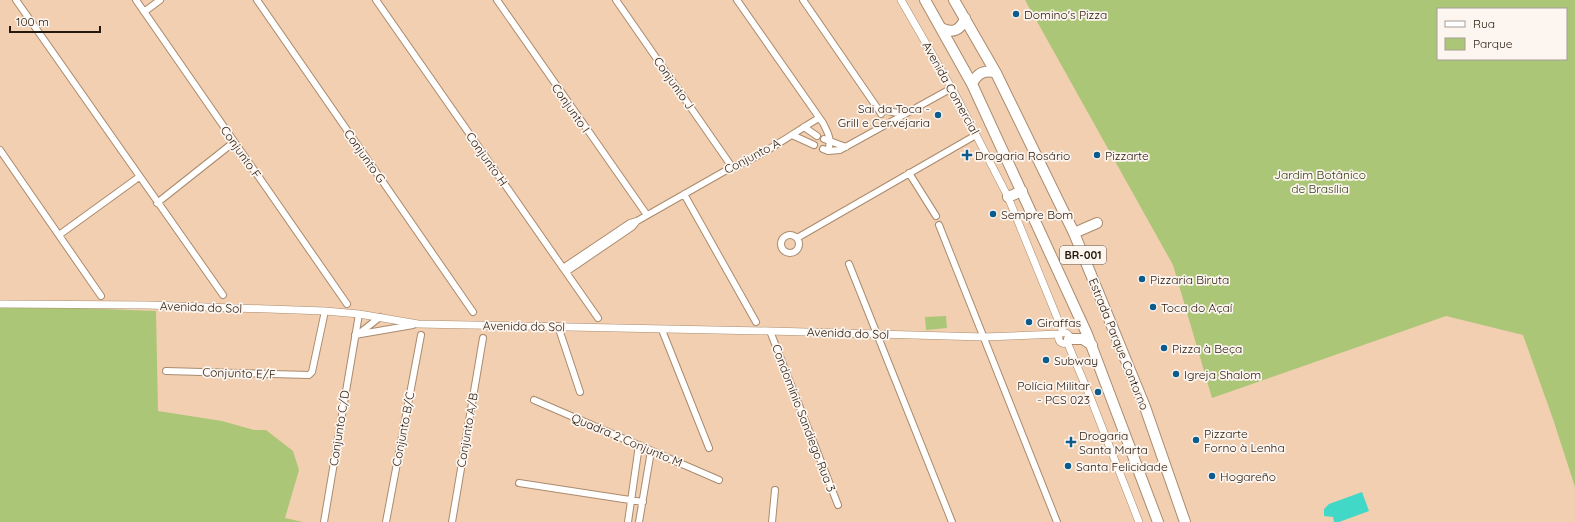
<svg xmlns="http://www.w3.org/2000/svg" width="1575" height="522" font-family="Quicksand,sans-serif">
	<rect width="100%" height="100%" fill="#f1cfb0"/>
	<!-- green -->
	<path fill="#abc676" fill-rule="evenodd" d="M1025,0h550v487l-22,-68 -30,-84 -77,-19 -234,82 -39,-133zM1438,9h128v50h-128z
		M0,305l156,6 2,100 64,10 32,9h12l27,21 6,19 -14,48 18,4h-303z
		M946,316l1,12 -21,2 -1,-13z"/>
	<!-- water -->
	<path fill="#41d8c7" d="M1362,492l7,19 -30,11h-5l-1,-5 -9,-1v-7l5,-5z"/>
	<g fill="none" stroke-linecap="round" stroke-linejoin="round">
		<defs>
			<path id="minor" d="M16,0l207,295
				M136,0l211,304
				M257,0l216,312
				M376,0l222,318
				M497,0l150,215
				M616,0l116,167
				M737,0l86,123c5,10 9,16 5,28
				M803,0l75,109 3,5
				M144,12l16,-12
				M888,111l15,3
				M804,127l13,9
				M792,135l22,10
				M824,139l22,8
				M823,149l5,2 12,-1 112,-62
				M0,150l101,146
				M909,173l27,43
				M684,194l72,128
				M157,203l77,-61
				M939,225l118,297
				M781 244a9 9 0 1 1 18 0a9 9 0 1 1-18 0Z
				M59,235l80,-58
				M797,238l179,-103
				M849,264l103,258
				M563,268l67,-45 7,-2 95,-54c28,-9 61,-34 87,-49
				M566,272l66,-45 5,-6
				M558,326l22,66
				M662,330l47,118
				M770,331l68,174
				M361,332l19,-15
				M355,335l58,-10
				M166,371l143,4 3,-3 13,-61
				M534,400l185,80
				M519,483l124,19
				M324,522l35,-208
				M386,522l35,-187
				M452,522l31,-184
				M628,522l11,-77
				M639,522l12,-71
				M772,522l3,-32"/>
			<path id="tertiary" d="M901,0l54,94 53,103 55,135
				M0,304l147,1 178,6 34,3 59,10 352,7 214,6 76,-3
				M1058.5 338a5.5 5.5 0 1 1 11 0a5.5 5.5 0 1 1-11 0Z
				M1067,342l22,52 50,128"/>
			<path id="trunk" d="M925,0l47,84 115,250 71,188
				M954,0l42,73 78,160 71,174 40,115
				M941,28c12,6 20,2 24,-10
				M972,84c5,-11 13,-15 24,-11
				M1008,197l14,-6
				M1074,233l23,-10
				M1069,339h14l9,6"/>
		</defs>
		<!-- minor casing -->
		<use href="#minor" stroke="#ab8b6e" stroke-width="8"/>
		<!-- tertiary casing -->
		<use href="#tertiary" stroke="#ab8b6e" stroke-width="8"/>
		<!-- trunk casing -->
		<use href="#trunk" stroke="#ab8b6e" stroke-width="12"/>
		<!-- minor -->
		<use href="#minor" stroke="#fff" stroke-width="6"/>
		<!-- tertiary -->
		<use href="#tertiary" stroke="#fff" stroke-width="7"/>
		<!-- trunk -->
		<use href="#trunk" stroke="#fff" stroke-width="10"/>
	</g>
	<!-- markers -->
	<g fill="#0b5b8d" stroke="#fdf5ef" stroke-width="1.5">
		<circle cx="1016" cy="14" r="4"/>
		<circle cx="938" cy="115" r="4"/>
		<path d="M965 149h4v4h4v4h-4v4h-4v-4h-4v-4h4z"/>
		<circle cx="1097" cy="155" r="4"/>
		<circle cx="993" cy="214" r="4"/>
		<circle cx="1142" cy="279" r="4"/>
		<circle cx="1153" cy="307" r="4"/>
		<circle cx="1029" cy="322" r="4"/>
		<circle cx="1164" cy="348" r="4"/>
		<circle cx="1046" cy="360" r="4"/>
		<circle cx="1176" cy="374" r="4"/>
		<circle cx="1098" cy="392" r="4"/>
		<circle cx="1196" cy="440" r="4"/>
		<path d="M1069 436h4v4h4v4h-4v4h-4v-4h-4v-4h4z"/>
		<circle cx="1068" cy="466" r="4"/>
		<circle cx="1212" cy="476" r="4"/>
	</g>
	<g text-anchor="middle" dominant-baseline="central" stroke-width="3.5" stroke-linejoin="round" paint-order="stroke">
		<!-- shield labels -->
		<rect fill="#fdf5ef" stroke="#665b51" stroke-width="1" x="1060" y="246" width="46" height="18" rx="3"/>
		<g font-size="11" font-weight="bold" fill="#25190d">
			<text x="1083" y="255">BR-001</text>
		</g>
		<!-- poi labels -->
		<g font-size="12" fill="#25190d" stroke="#fdf5ef" text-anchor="start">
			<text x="1024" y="14">Domino's Pizza</text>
			<text x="930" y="108" text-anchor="end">Sai da Toca -<tspan x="930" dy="14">Grill e Cervejaria</tspan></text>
			<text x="975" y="155">Drogaria Rosário</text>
			<text x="1105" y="155">Pizzarte</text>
			<text x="1001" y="214">Sempre Bom</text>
			<text x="1150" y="279">Pizzaria Biruta</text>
			<text x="1161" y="307">Toca do Açaí</text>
			<text x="1037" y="322">Giraffas</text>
			<text x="1172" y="348">Pizza à Beça</text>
			<text x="1054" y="360">Subway</text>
			<text x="1184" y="374">Igreja Shalom</text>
			<text x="1090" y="385" text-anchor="end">Polícia Militar<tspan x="1090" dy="14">- PCS 023</tspan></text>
			<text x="1204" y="433">Pizzarte<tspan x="1204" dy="14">Forno à Lenha</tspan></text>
			<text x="1079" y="435">Drogaria<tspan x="1079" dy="14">Santa Marta</tspan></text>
			<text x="1076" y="466">Santa Felicidade</text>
			<text x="1220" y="476">Hogareño</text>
		</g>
		<!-- street labels -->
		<g font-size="12" fill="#25190d" stroke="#fdf5ef">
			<text transform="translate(674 83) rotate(55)">Conjunto J</text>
			<text transform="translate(951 88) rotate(61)">Avenida Comercial</text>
			<text transform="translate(571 108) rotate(55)">Conjunto I</text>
			<text transform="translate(241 152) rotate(55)">Conjunto F</text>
			<text transform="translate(365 156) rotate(55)">Conjunto G</text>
			<text transform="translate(752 156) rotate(-28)">Conjunto A</text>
			<text transform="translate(487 159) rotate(55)">Conjunto H</text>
			<text transform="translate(201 307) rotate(2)">Avenida do Sol</text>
			<text transform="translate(524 326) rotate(1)">Avenida do Sol</text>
			<text transform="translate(848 333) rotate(2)">Avenida do Sol</text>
			<text transform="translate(1119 344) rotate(68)">Estrada Parque Contorno</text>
			<text transform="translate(239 373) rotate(2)">Conjunto E/F</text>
			<text transform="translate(804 418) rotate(69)">Condomínio Sandiego Rua 3</text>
			<text transform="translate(339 428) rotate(-81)">Conjunto C/D</text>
			<text transform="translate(403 429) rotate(-79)">Conjunto B/C</text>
			<text transform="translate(467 430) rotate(-80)">Conjunto A/B</text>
			<text transform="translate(627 440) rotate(23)">Quadra 2 Conjunto M</text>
		</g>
		<!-- park labels -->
		<g font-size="12" fill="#303d16" stroke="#fdf5ef">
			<text x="1320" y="174">Jardim Botânico<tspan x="1320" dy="14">de Brasília</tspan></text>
		</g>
	</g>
	<!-- legend -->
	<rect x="1437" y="8" width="130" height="52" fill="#fdf5ef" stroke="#a79d95"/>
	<rect x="1445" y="21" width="20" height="6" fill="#ffffff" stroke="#a79d95"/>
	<text x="1473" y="28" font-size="12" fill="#25190d">Rua</text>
	<rect x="1445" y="38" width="20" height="12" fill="#abc676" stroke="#a79d95"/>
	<text x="1473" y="48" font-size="12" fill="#25190d">Parque</text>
	<!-- scale -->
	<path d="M10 26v6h90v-6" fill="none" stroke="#25190d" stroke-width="2"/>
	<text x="16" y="26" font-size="12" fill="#25190d" stroke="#fdf5ef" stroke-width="3" paint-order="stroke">100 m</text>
</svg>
